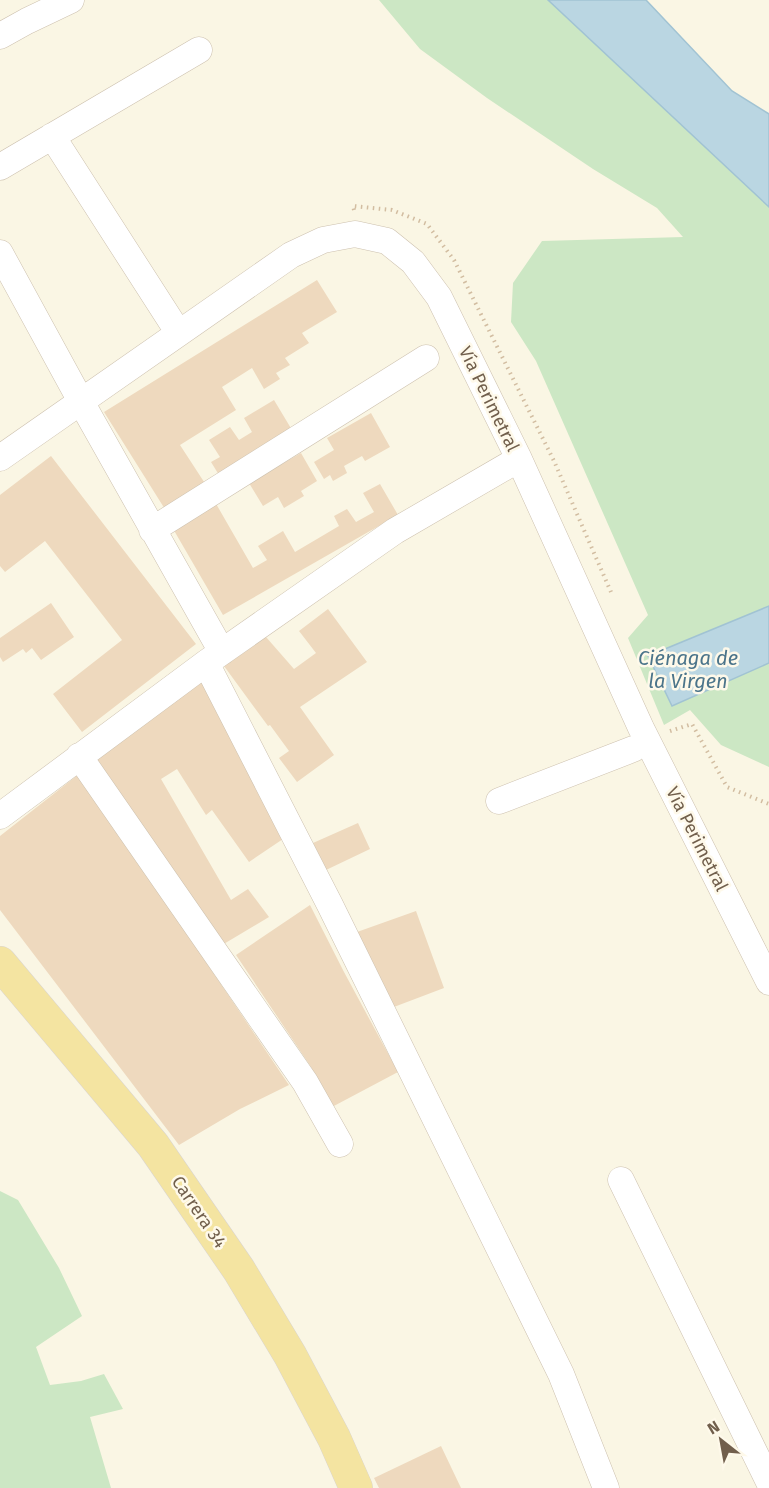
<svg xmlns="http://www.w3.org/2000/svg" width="769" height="1488" font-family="'Fira Sans',sans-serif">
	<rect width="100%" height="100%" fill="#faf6e4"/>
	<!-- green -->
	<path fill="#cce7c4" d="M379,0h169l221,207v560l-48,-22 -31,-35 -26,15 -36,-87 20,-23 -112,-254 -25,-39 2,-39 29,-42 141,-4 -26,-29 -64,-39 -106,-71 -67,-49z
		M0,1191l18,9 41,68 23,48 -46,31 14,38 31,-4 23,-7 19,35 -33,8 21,71h-111z"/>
	<!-- water -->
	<path fill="#bad6e2" stroke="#a1c3d3" stroke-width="1.5" d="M548,0h98l86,91 37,23v93z
		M769,606v57l-97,43 -24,-50z"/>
	<!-- building -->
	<path fill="#eed9be" d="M317,280l20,32 -35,21 7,10 -24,15 5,7 -14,8 4,6 -16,10 -12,-21 -30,19 14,23 -56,35 28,43 -40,26 -64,-102z
		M274,400l18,30 -73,45 -8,-13 9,-5 -11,-17 21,-13 9,13 13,-8 -8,-14z
		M371,413l19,34 -25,14 -3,-5 -18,10 3,7 -14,8 -3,-6 -6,4 -10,-17 20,-12 -7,-12z
		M301,453l16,28 -16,10 3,5 -20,12 -6,-11 -15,9 -14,-23z
		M51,456l145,188 -114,88 -29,-38 69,-54 -77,-99 -40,31 -5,-6v-71z
		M380,484l18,31 -175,100 -51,-88 43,-25 38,66 14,-8 -9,-14 25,-15 12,21 44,-26 -5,-10 13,-7 9,13 18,-10 -11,-19z
		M51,603l23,34 -33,23 -9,-12 -6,5 -3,-4 -20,13 -3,-5v-19z
		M328,609l39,53 -67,45 34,48 -37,27 -18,-24 10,-7 -19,-26 -2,1 -44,-60 42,-29 28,32 22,-16 -17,-22z
		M204,680l79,159 -34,23 -37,-52 -6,5 -29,-46 -16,10 70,121 17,-11 21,28 -52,31 -123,-188z
		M79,774l210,311 -49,24 -61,36 -179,-235v-74z
		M358,823l12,26 -44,21 -13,-27z
		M310,905l34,67 54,100 -66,35 -21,-40 -75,-112z
		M416,911l28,77 -58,22 -29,-78z
		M441,1446l20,42h-82l-5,-10z"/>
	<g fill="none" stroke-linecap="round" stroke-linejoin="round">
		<defs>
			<path id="minor" d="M0,36l27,-15 44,-21
				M52,136l126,196
				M0,167l199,-117
				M0,253l89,163 133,236
				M0,458l291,-203 32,-15 32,-6 32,7 26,21 26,35 80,162 122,269 128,254
				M152,530l274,-172
				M206,663l124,242 231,469 45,114
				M79,756l226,326 35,62
				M499,801l134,-52
				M0,816l206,-153 189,-132 124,-72
				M621,1180l148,302"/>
			<path id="major" d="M0,963l153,182 86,125 51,85 44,83 22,50"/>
		</defs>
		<!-- minor casing -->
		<use href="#minor" stroke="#cdc1af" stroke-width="27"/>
		<!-- major casing -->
		<use href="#major" stroke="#dad5d0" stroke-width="34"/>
		<!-- path -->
		<path stroke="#d2bda1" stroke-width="4" stroke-dasharray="1.5 4.5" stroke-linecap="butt" d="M354,210l-1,-4 39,4 35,14 27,36 100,201 57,131
			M670,731l22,-7 35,63 42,17"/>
		<!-- minor -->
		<use href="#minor" stroke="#fff" stroke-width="26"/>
		<!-- major -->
		<use href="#major" stroke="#f4e4a1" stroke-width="33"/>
	</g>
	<g text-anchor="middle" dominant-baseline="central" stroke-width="5" stroke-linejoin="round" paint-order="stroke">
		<!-- street labels -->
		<g font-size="18" fill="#715f4c" stroke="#fef9ea">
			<text transform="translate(489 399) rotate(64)">Vía Perimetral</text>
			<text transform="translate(697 839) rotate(63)">Vía Perimetral</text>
			<text transform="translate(199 1212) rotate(56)">Carrera 34</text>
		</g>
		<!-- water labels -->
		<g font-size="20" font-style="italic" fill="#4b748a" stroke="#fef9ea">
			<text x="688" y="658">Ciénaga de<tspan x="688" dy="23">la Virgen</tspan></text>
		</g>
	</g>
	<!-- north arrow -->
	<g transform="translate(721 1440) rotate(329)" stroke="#fef9ea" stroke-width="4.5" paint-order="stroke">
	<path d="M0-4.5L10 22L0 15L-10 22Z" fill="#715f4c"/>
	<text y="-9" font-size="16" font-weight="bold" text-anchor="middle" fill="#715f4c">N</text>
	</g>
</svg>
